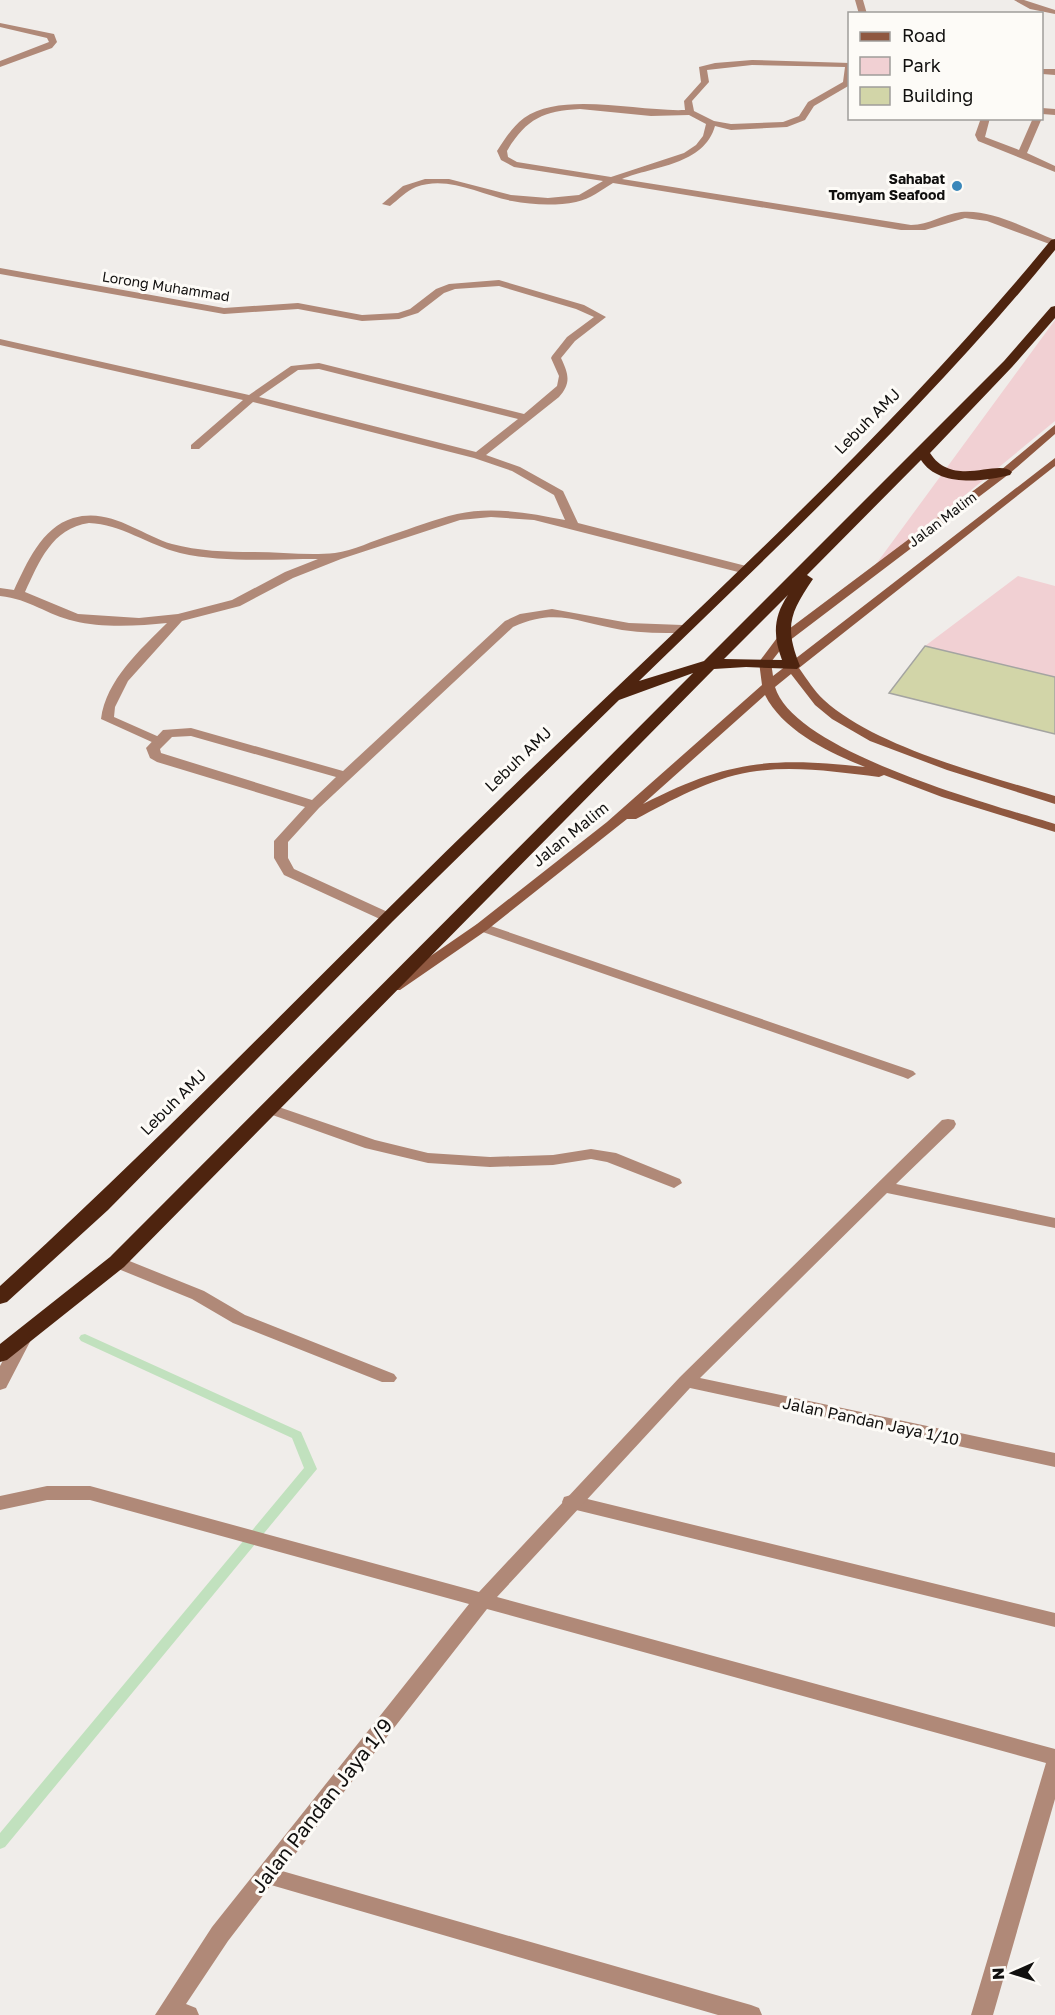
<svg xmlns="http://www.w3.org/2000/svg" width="1055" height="2015" font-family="'Golos Text',sans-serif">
	<rect width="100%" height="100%" fill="#f0edea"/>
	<!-- green -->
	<path fill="#f1d0d3" d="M1055,320v101l-187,154z
		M1018,576l37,10v91l-130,-31z"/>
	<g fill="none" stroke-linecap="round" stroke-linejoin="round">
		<!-- stream -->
		<path fill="#c1e1be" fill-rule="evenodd" d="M85,1334l216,98 16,37 -312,378 -5,2v-16l304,-365 -12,-30 -211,-97 -2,-3 2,-3z"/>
	</g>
	<!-- building -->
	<path fill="#d2d5a8" stroke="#a4a4a1" stroke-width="1.5" d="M925,646l130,31v57l-166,-41z"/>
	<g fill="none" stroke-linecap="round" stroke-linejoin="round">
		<!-- lane -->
		<path fill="#b08978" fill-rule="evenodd" d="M1042,108l13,1v6l-13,-1z
			M1042,117v1l-15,35 28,13v6l-77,-31 -3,-6 6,-17h9l-5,19 34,13 14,-32z
			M552,609l77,14 53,2 6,4 -6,4c-20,0 -40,0 -60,-3 -43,-7 -66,-23 -109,-3l-194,181 -31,34v16l6,11 98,45 2,3 -2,3h-10l-98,-45 -10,-17v-17l31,-34 -148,-45 -7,-4 -4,-10 17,-18 28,-2 152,43 162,-150 15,-7zM191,736l145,41 -24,23 -151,-47 -1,-4 12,-12z
			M571,1495l484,118v14l-491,-120 -2,-5 2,-5z"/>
		<!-- street -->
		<path fill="#b08978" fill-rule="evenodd" d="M855,0h8l4,14h-8z
			M1014,0h10l31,10v4l-25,-5z
			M0,23l54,11 3,8 -5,6 -52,19v-6l49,-19 -2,-4 -47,-11z
			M752,60l98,3v22l-36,21 -9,14 -18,7 -56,3 -16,-4c-11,39 -61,40 -93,53l289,46c18,0 32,-11 50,-13 31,-3 66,17 94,28v6l-68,-25 -22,-3 -40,12h-24l-288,-47c-12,7 -22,16 -37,19 -20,4 -44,3 -64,-1 -31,-6 -64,-26 -96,-14 -10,4 -17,12 -26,19l-8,-2 21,-18 22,-7h24l62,16 37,3 31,-3 24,-14 -89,-14 -13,-7 -4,-9c8,-12 15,-24 27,-33 38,-27 115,-6 161,-8l-1,-9 17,-19 -2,-15 16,-4zM752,65l93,2 -2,15 -35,20 -9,14 -16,6 -52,2 -17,-3 -20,-10 -2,-10 17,-19 -2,-12zM580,109l71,7 38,-1 17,9 -3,12 -7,9 -12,8 -73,24 -94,-15 -9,-5 -1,-6c19,-32 36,-40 73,-42z
			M1042,69h13v6l-13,-1z
			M0,268l224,40 74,-5 64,12 36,-2 12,-4 26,-20 13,-5 50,-4 85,25 22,12 -31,24 -14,17c8,17 10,25 -2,39l-73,58 34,12 43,24 15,32 172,44 2,3 -6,4 -212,-54 -43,-3 -31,3 -119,39 -48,19 -53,28 -58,15 -54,60 -13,26 -1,10 52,23 -7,4 -5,-1 -53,-24c5,-39 39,-69 66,-96 -28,3 -66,5 -93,-2 -27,-6 -44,-22 -74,-25v-8l14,2c13,-27 27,-62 59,-72 37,-11 66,16 99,26 26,7 54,8 81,8 27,0 56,4 82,1 18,-2 39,-13 56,-18 22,-7 44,-16 66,-21 35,-8 73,-1 108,6l-11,-25 -42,-24 -38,-13 -221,-56 -54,47h-8v-4l52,-45 -243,-55v-6l249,56 42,-29 28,-3 205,51 33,-28 2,-10 -8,-18 1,-2 15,-19 27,-20 -18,-8 -77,-23 -44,3 -11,4 -26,20 -19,6 -37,2 -64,-12 -74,5 -224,-40zM319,369l199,50 -42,33 -217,-55 39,-27zM89,523c32,1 59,22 91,30 44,10 93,6 138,6l-33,13 -53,28 -54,14 -39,4 -61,-4 -53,-22c14,-30 27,-64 64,-69z
			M482,923l431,148 3,3 -8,5 -5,-2 -426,-147 -2,-3 2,-3z
			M270,1104l105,36 53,13 62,4 63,-2 38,-6 25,4 64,26 2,4 -8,5 -67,-26 -16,-3 -38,6 -63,2 -62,-4 -63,-15 -101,-36 -2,-3 2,-3z
			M948,1119l6,1 2,4 -2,4 -58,56 159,34v10l-168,-35 -187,185 355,75v14l-365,-79 -193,209 558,152v50l-62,216h-22l75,-252 -559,-154 -205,262 469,134 8,3 3,7h-44l-447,-130 -43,56 -42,63 10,4 3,7h-44l57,-88 257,-323 -379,-104h-43l-47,10v-14l47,-10h43l389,106 201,-215 262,-257z
			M117,1256l87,35 41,24 149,59 3,4 -3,4h-12l-149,-59 -41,-24 -81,-33 -2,-4 2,-4z
			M24,1330l6,2 3,4 -27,52 -6,2v-24l18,-34z"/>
		<!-- secondary -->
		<path fill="#8f5840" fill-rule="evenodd" d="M1055,425v9l-46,40 -224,170 -14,18 2,14 282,-218v8l-256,202c8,11 15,23 25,32 51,47 164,76 231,96v8l-108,-34 -77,-29 -38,-22 -17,-14 -24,-31 -16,13c19,65 218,118 280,137v8l-113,-35 -58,-22 -5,2c-42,-5 -86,-12 -129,-5 -41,7 -78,28 -114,47h-9l-140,111 -87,60h-10l-2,-3 2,-3 87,-60 130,-102 155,-137 -3,-23 18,-24 224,-168zM765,695c18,36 65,58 100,72 -93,-10 -137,-7 -222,37z"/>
		<!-- highway -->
		<path fill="#4e240f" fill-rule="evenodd" d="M1055,239v11c-126,155 -273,292 -416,431l65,-20 300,-300 47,-54 4,-1v12l-43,49 -82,86c23,36 68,5 82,19l-2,3c-27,7 -72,12 -89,-15l-114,115 6,4c-23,34 -29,47 -13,87l-3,3 -51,-2 -32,2 -590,598 -117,93 -7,2v-18l110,-87 583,-584 -74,27 -226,221 -285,289 -101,92 -7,2v-18c173,-157 334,-327 502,-489 187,-181 384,-356 549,-557zM788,595c-15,22 -15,41 -6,65l-58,-1z"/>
	</g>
	<!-- markers -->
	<circle fill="#3a87ba" stroke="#fdfbf7" stroke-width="2" cx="957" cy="186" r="6"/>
	<g text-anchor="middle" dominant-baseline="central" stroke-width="6" stroke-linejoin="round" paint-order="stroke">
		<!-- far-poi labels -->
		<g font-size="14" font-weight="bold" fill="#11100f" stroke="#fdfbf7" text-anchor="end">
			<text x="945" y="178">Sahabat<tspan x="945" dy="16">Tomyam Seafood</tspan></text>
		</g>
		<!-- far-street labels -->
		<g font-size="14" fill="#11100f" stroke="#fdfbf7">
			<text transform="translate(166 286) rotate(9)">Lorong Muhammad</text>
			<text transform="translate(942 519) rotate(-37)">Jalan Malim</text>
		</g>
		<!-- street labels -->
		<g font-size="16" fill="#11100f" stroke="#fdfbf7">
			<text transform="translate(867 421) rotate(-45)">Lebuh AMJ</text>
			<text transform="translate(518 759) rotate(-44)">Lebuh AMJ</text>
			<text transform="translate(570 834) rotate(-39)">Jalan Malim</text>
			<text transform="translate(173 1102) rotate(-45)">Lebuh AMJ</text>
			<text transform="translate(871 1421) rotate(12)">Jalan Pandan Jaya 1/10</text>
		</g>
		<!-- near-street labels -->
		<g font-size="20" fill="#11100f" stroke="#fdfbf7">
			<text transform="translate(321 1805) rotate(-52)">Jalan Pandan Jaya 1/9</text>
		</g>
	</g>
	<!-- legend -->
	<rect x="848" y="12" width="195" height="108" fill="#fdfbf7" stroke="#9f9d9a" stroke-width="1.5"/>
	<rect x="860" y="32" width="30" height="9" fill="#8f5840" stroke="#9f9d9a" stroke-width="1.5"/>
	<text x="902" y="42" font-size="18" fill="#11100f">Road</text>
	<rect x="860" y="57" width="30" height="18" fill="#f1d0d3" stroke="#9f9d9a" stroke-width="1.5"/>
	<text x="902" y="72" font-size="18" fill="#11100f">Park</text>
	<rect x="860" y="87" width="30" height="18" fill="#d2d5a8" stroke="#9f9d9a" stroke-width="1.5"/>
	<text x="902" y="102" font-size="18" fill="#11100f">Building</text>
	<!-- north arrow -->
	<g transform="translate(1013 1973) rotate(267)" stroke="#fdfbf7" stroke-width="4.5" paint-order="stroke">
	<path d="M0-4.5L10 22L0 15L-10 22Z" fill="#11100f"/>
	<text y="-9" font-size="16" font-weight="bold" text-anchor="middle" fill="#11100f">N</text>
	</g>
</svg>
